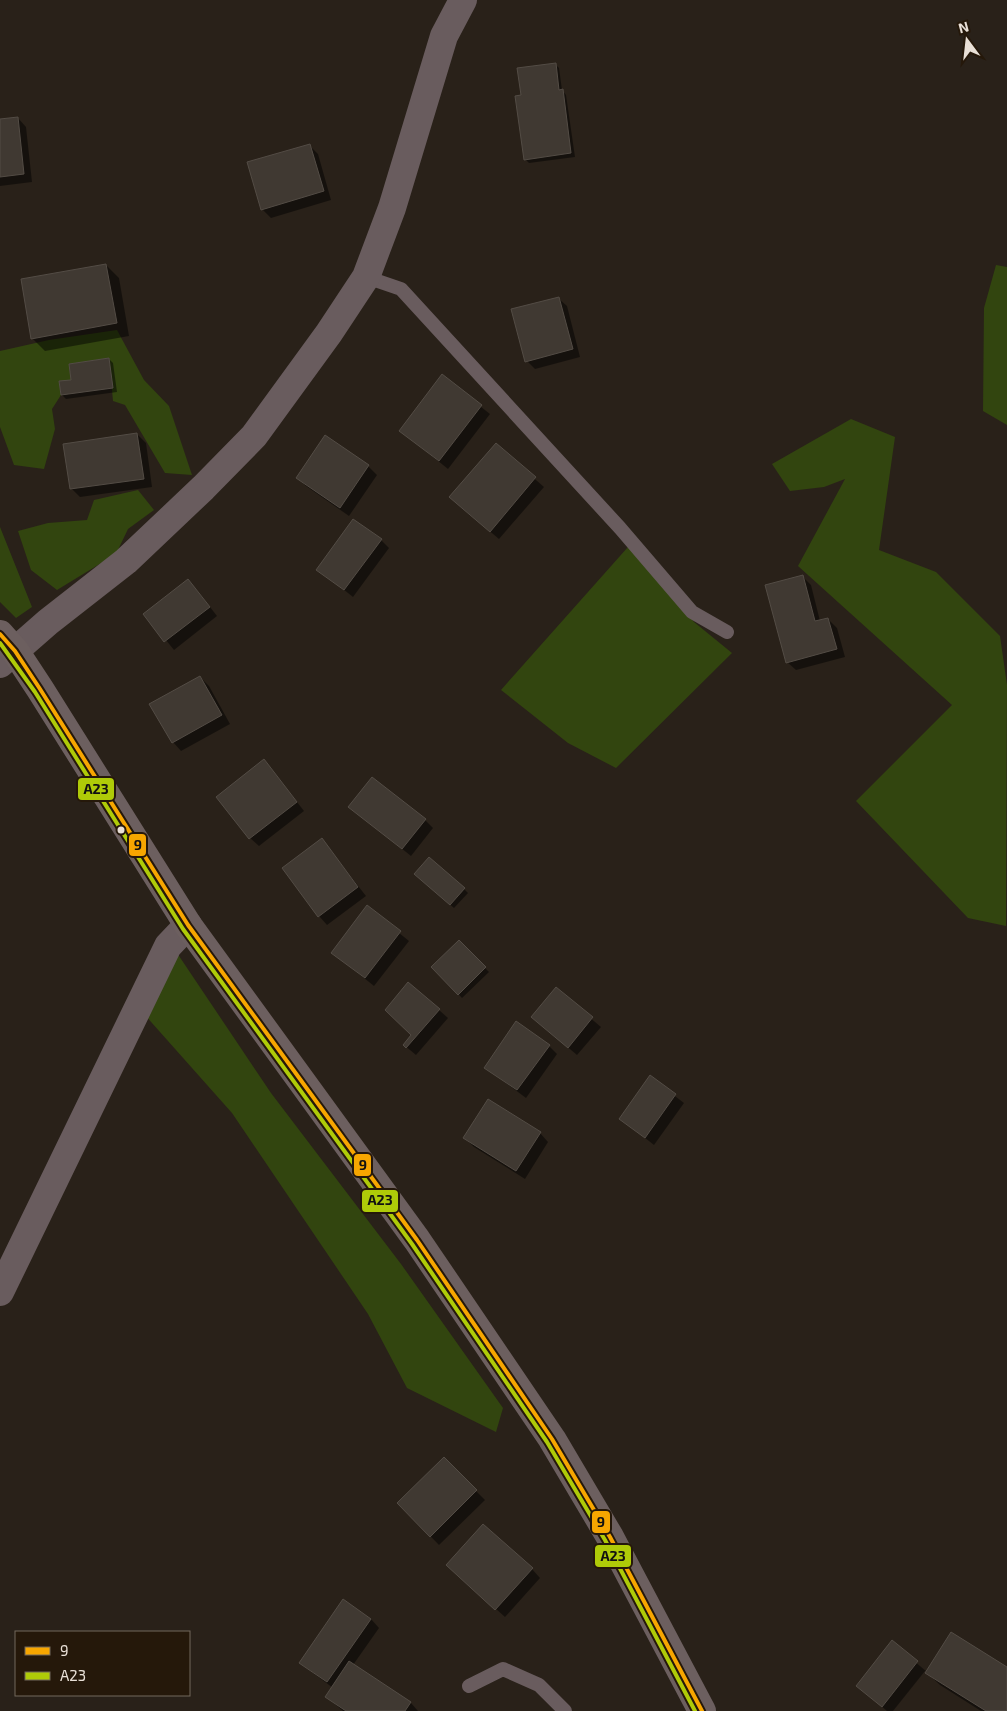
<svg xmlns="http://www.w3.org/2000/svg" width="1007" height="1711" font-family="'Exo 2',sans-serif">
	<rect width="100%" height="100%" fill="#292119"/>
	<!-- green -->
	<path fill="#32450f" d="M996,265l11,2v158l-24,-14 1,-103z
		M117,330l27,50 25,26 23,69 -27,-2 -40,-68 -12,-4 -4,-43 -40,6 2,16 -12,1 2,14 -9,14 3,20 -11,40 -30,-4 -14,-38v-76l49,-11z
		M851,419l44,18 -16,113 57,22 64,64 7,49 -1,241 -38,-8 -112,-117 96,-96 -154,-139 47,-87 -21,8 -34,4 -18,-27z
		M138,490l16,20 -26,19 -12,25 -59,36 -26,-20 -13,-39 30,-8 39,-3 7,-20z
		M0,527l32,80 -16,11 -16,-16z
		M628,547l66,75 38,31 -116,115 -48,-25 -67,-53z
		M175,950l96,143 130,171 102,144 -7,24 -89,-44 -39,-74 -136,-201 -88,-99z"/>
	<!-- shadow -->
	<path fill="#0007" d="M555,64l4,4 3,22 4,5 9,62 -46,6 -4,-4 -3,-63z
		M18,118l8,9 6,55 -32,4v-66z
		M309,145l9,9 13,46 -60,18 -9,-9z
		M106,265l13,13 10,58 -84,15 -13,-13z
		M558,298l9,8 13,51 -45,12 -8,-8z
		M109,359l4,4 4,29 -51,7 -4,-4 10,-14z
		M442,376l48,38 -42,55 -48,-39z
		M137,434l9,9 6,44 -72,10 -9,-9z
		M325,437l43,29 9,9 -28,41 -43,-30 -8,-8z
		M496,445l48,42 -45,52 -39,-33z
		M381,540l8,8 -36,49 -35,-28z
		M802,576l9,9 9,36 8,-2 9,9 8,29 -49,13 -9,-8z
		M196,589l21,27 -43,34 -29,-36z
		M200,677l9,9 21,38 -49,27 -8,-9z
		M272,770l32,41 -45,35 -9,-8z
		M350,807l75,13 8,8 -22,28z
		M322,840l44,56 -39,29 -8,-9z
		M420,878l44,11 4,4 -14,15z
		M367,907l42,34 -35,45 -41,-33z
		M459,942l30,30 -27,26 -29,-31z
		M556,989l45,38 -24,28 -45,-38z
		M439,1010l9,8 -32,37 -12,-10z
		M549,1046l8,8 -31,44 -41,-31z
		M650,1077l34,26 -30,42 -33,-26z
		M540,1133l8,9 -23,37 -51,-32 -9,-9z
		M444,1459l41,41 -46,45 -41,-42z
		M532,1569l8,9 -35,39 -49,-44z
		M371,1619l8,9 -26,37 58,38 7,8h-75l-16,-14 6,-9 -33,-25z
		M892,1642l35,30 80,-4v43h-26l-41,-26 -15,-14 -32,40h-6l-30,-26z"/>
	<!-- building -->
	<path fill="#403932" stroke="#534c45" d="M556,63l3,27 4,-1 8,64 -47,7 -9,-64 6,-1 -4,-27z
		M18,117l6,57 -24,3v-58z
		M310,144l14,47 -63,19 -14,-48z
		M106,264l11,59 -86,16 -10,-60z
		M559,297l14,52 -48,13 -14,-53z
		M109,358l4,30 -52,7 -2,-14 12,-1 -2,-16z
		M442,374l40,31 -43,56 -40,-30z
		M137,433l7,46 -74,10 -7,-45z
		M325,435l44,30 -29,43 -44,-30z
		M496,443l40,34 -46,55 -41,-35z
		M353,519l29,20 -38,51 -28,-20z
		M803,575l12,46 13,-3 9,31 -51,14 -21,-78z
		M188,579l22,28 -46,35 -21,-28z
		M200,676l22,39 -50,28 -23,-39z
		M264,759l33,43 -48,37 -33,-42z
		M372,777l54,42 -24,30 -54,-42z
		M322,838l36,49 -40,30 -36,-49z
		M429,857l36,31 -15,17 -36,-31z
		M367,905l34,26 -36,47 -34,-25z
		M459,940l27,27 -28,28 -27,-28z
		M408,982l32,27 -34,39 -3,-3 8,-10 -26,-25z
		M556,987l37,30 -25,31 -37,-31z
		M516,1021l34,24 -33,45 -33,-22z
		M650,1075l26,19 -31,44 -26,-19z
		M488,1099l53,33 -25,39 -53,-33z
		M444,1457l33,33 -47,47 -33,-34z
		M483,1524l50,44 -38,42 -49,-45z
		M343,1599l28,20 -44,63 -28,-19z
		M951,1632l56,35v44h-21l-61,-38z
		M892,1640l26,21 -36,46 -26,-21z
		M349,1661l62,41 -6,9h-59l-21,-14z"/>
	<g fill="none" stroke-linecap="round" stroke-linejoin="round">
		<!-- service -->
		<path stroke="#695c5e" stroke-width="14" d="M366,277l35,12 219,239 72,84 35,20
			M469,1686l34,-17 36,16 26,26"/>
		<!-- minor -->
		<path stroke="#695c5e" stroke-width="28" d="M0,664l48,-42 78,-61 77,-73 51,-52 75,-103 37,-56 26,-69 52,-172 19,-36
			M0,1292l168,-346 20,-21"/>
		<!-- secondary -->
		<path stroke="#6c5f5f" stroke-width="28" d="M0,634l15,17 25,38 148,236 229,315 135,199 58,98 92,174"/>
		<defs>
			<path id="bus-1" d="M0,634l15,17 25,38 148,236 229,315 135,199 58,98 92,174"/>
			<path id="bus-2" d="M0,643l35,49 148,237 229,315 135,198 58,98 90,171"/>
		</defs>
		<!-- bus-1 casing -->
		<use href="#bus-1" stroke="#25180a" stroke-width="8"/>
		<!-- bus-2 casing -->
		<use href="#bus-2" stroke="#25180a" stroke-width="8"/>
		<!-- bus-1 -->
		<use href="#bus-1" stroke="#f7a600" stroke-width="4"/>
		<!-- bus-2 -->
		<use href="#bus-2" stroke="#afcb08" stroke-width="4"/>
	</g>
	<!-- markers -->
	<circle fill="#e9e0d7" stroke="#25180a" stroke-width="2" cx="121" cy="830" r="4.5"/>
	<g stroke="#25180a" stroke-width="2">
		<rect x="77" y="777" width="38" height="24" rx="5" fill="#afcb08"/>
		<rect x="128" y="833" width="19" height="24" rx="5" fill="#f7a600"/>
		<rect x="353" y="1153" width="19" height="24" rx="5" fill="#f7a600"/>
		<rect x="361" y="1189" width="38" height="24" rx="5" fill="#afcb08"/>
		<rect x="591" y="1510" width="20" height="24" rx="5" fill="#f7a600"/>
		<rect x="594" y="1544" width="38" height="24" rx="5" fill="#afcb08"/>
	</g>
	<g font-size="14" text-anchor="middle" font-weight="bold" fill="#111">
		<text x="96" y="794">A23</text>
		<text x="138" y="850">9</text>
		<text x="363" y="1170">9</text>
		<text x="380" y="1205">A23</text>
		<text x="601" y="1527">9</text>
		<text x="613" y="1561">A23</text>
	</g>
	<!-- legend -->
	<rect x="15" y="1631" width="175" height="65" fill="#25180a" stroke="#73685c"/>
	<rect x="25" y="1647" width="25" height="8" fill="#f7a600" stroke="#73685c"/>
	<text x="60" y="1656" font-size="15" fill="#e9e0d7">9</text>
	<rect x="25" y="1672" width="25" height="8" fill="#afcb08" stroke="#73685c"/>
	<text x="60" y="1681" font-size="15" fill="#e9e0d7">A23</text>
	<!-- north arrow -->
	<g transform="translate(967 40) rotate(345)" stroke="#25180a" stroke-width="4" paint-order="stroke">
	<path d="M0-4L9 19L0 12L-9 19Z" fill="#e9e0d7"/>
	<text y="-8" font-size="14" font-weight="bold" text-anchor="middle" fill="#e9e0d7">N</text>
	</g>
</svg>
